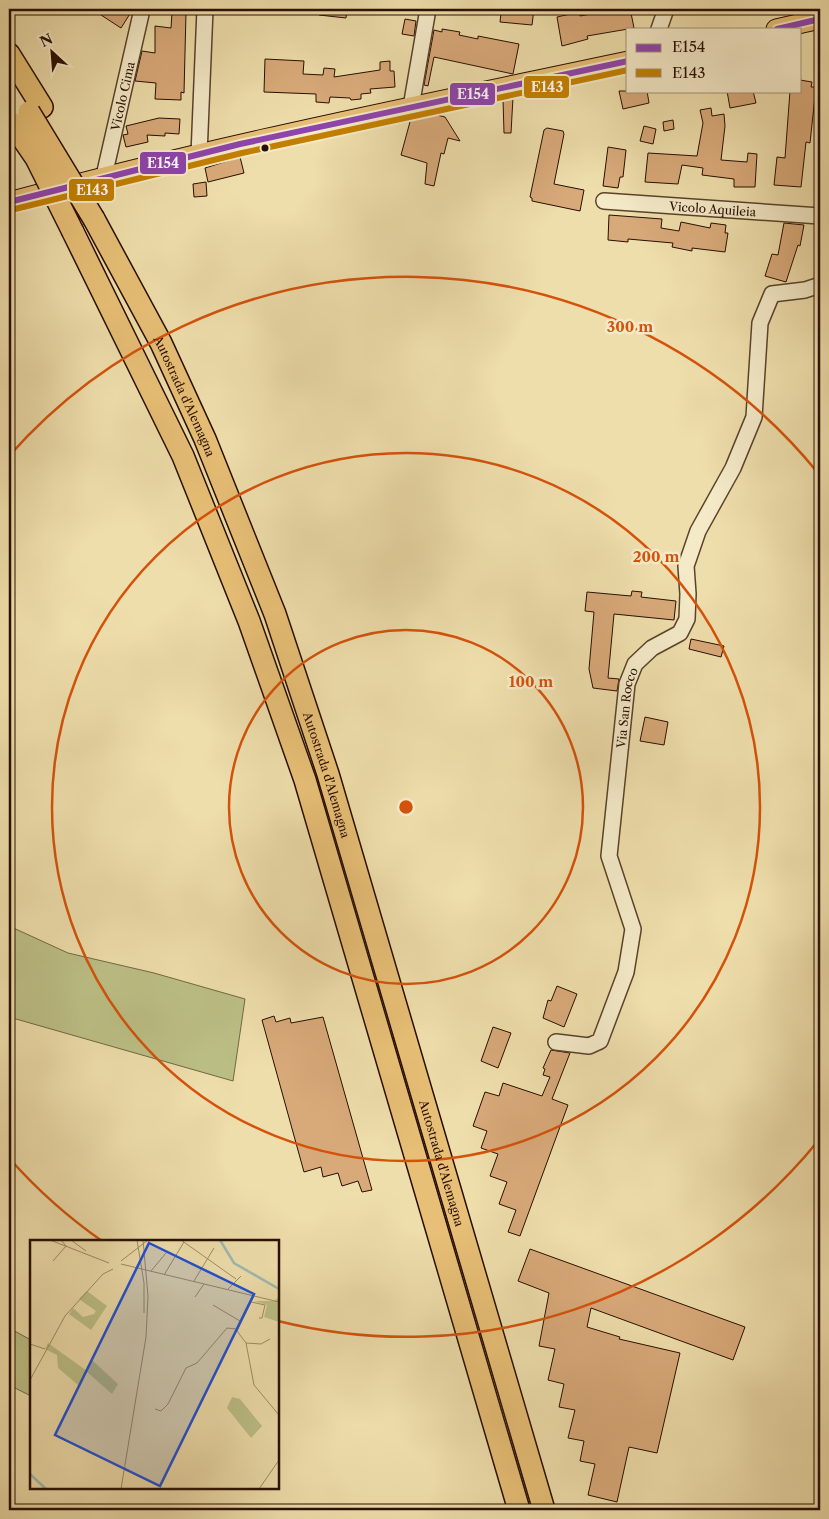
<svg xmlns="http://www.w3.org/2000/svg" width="829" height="1519" font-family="'Libre Caslon Text',serif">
	<rect width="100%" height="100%" fill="#eedeab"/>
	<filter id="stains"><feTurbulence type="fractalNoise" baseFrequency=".004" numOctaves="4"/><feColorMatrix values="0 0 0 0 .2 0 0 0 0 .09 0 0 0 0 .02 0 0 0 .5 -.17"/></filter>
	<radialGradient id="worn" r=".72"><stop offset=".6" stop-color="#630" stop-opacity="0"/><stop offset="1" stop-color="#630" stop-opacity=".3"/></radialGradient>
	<!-- green -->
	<path fill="#bcc086" stroke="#726743" d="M9,926l59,27 86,20 91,26 -12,82 -224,-64z
		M9,1328l22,12v56l-22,-11z"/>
	<!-- building -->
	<path fill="#d8a979" stroke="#280e00" d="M105,9h28l-12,19 -20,-13z
		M320,9h27l-1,9 -27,-3z
		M504,9h30l-2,16 -32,-3 1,-9h3z
		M607,9h17l1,5 6,-1 3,15 -47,8 1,3 -26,7 -5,-29 22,-5 1,4 27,-5z
		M172,12h14l-2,81 -3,-1v8l-26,-1 1,-16 -21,-2 7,-30 13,2v-27l16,2z
		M405,19l11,2 -2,15 -12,-2z
		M442,29l18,3 -1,3 19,4v-3l41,8 -6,30 -79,-17 -6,29 -4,-1 10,-55 8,2z
		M265,59l39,2 -1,13 20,1 1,-7 11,1 -1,8 46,-7v-8l10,-1v10h4l1,16 -25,2 1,4 -10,1v5l-10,1 -1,-2 -20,-1 -1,6 -13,-1v-8l-52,-2z
		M800,80l12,2 -1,5h5l-6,56 -4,-1 -5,45 -27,-2 3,-28 8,1 5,-67h10z
		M619,91h28l2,12 -26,6z
		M727,91h26l3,12 -26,5z
		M513,97l-2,36h-7l-1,-34z
		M711,108l1,8 12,-2 1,12 -4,34 26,2 1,-9 9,1 -2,33h-21v-8l-32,-4 1,-7 -21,-3 -4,19 -33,-2 3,-29 49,3 6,-33 -3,-13z
		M433,114l12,3 15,24 -12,-3 -4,16 -3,-1 -7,33 -9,-2 2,-21 -26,-8 10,-37z
		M159,118l21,1 -1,15 -14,-1v3l-18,-1 1,7 -22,5 -3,-12 5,-1 -2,-8z
		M673,120l1,9 -10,2 -1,-9z
		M644,126l12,3 -3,15 -13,-3z
		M547,128l16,3 1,3 -10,50 30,6 -4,21 -48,-10v-3l-2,-1 14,-67z
		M608,147l18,3 -3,27h-3l-2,11 -15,-2z
		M240,157l4,16 -36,9 -3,-14z
		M206,182l1,14 -13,1 -1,-13z
		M609,215l53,4 -1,9 18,3 2,-9 29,6 1,-5 15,2 -1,8h3l-3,19 -33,-4v3l-20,-4 1,-4 -45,-4v3l-20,-2z
		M784,223l20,2 -4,21 -2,-1 -12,37 -21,-6 7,-22 6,1z
		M632,591l10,1 -1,5 35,4 -2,19 -60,-6 -6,64 11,1 -2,12 -24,-3 -4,-19 5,-57 -9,-1 2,-19 44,4z
		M691,639l33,7 -3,11 -32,-8z
		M645,717l23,5 -4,23 -24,-4z
		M557,986l20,8 -13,33 -21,-9 5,-18 3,1z
		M274,1016l2,6 14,-4 1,5 32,-6 49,173 -10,2 -4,-11 -16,5 -4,-13 -15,4 -2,-10 -17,5 -42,-152z
		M493,1027l18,6 -13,35 -17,-7z
		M551,1050l19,3 -18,46 16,6 -48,131 -12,-4 8,-22 -17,-6 8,-22 -17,-6 8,-22 -17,-6 6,-17 -14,-5 12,-34 14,4 4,-13 39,13 8,-19 -7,-2 2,-6 -2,-1z
		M530,1249l215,78 -12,33 -142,-52 -4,19 33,10 -1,2 61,14 -23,100 -28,-6 -12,55 -29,-7 7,-31 -15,-3 4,-20 -16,-3 7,-28 -16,-3 5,-23 -16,-4 7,-31 -16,-3 10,-53 -31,-12z"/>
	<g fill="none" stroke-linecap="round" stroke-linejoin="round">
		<defs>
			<g id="minor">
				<path d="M659,29l7,-20"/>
				<path d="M411,107l17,-98"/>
				<path d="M199,155l6,-146"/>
				<path id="s1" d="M104,176l37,-162"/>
				<path id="s2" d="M604,201l216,15"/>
				<path id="s3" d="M556,1042l33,4 11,-5 26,-69 7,-43 -24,-73 18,-172 8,-20 17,-16 28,-15 7,-14 1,-25 -2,-28 12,-35 35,-63 21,-51 6,-94 12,-29 33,-4 15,-5"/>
			</g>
			<path id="major" d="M776,29l44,-10
				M9,202c204,-56 412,-97 619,-141"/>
			<g id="highway">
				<path d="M9,54l33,53"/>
				<path id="s4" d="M94,219l67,124 44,96 70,175 53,160 216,736"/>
				<path d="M73,232l110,224 66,165 56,159 214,730"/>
			</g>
		</defs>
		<!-- minor casing -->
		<use href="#minor" stroke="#5a422b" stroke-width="18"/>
		<!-- major casing -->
		<use href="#major" stroke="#280e00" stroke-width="21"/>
		<!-- highway casing -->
		<use href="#highway" stroke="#280e00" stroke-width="24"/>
		<!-- minor -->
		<use href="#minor" stroke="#f4eac8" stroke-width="15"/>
		<!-- major -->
		<use href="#major" stroke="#e7bf76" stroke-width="19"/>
		<!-- highway -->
		<use href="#highway" stroke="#e7bf76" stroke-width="21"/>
		<defs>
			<path id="highway-bridge" d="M29,112l65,107
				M12,123l24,35 37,74"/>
		</defs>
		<!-- highway-bridge casing -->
		<use href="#highway-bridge" stroke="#280e00" stroke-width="24" stroke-linecap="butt"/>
		<!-- highway-bridge -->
		<use href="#highway-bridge" stroke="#e7bf76" stroke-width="21"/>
		<defs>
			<path id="bus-1" d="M777,29l43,-10
				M9,202l231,-58 388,-83"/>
			<path id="bus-2" d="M11,210l231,-57 386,-83"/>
		</defs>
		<!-- bus-1 casing -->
		<use href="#bus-1" stroke="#f4eac8" stroke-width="10"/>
		<!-- bus-2 casing -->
		<use href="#bus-2" stroke="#f4eac8" stroke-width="10"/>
		<!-- bus-1 -->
		<use href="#bus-1" stroke="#8e44ad" stroke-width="6"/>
		<!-- bus-2 -->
		<use href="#bus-2" stroke="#c38000" stroke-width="6"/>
	</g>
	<!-- distance rings -->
	<g fill="none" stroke="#d5520b" stroke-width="2.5">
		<circle cx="406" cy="807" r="177"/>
		<circle cx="406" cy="807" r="354"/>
		<path d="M818 1141A530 530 0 0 1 278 1321M102 1241A530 530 0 0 1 9 1158M9 456A530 530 0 0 1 818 473"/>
	</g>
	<!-- markers -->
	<circle fill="#280e00" stroke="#f4eac8" stroke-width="2" cx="265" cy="148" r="4.5"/>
	<g text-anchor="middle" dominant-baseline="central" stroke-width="5" stroke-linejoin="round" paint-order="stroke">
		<!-- street labels -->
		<g font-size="12" fill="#280e00" stroke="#f4eac8">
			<text stroke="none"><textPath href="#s1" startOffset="82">Vicolo Cima</textPath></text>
			<text stroke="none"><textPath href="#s2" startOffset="109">Vicolo Aquileia</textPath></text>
			<text stroke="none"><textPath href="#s4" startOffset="199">Autostrada d'Alemagna</textPath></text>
			<text stroke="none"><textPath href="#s3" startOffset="389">Via San Rocco</textPath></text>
			<text stroke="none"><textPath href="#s4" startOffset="604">Autostrada d'Alemagna</textPath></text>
			<text stroke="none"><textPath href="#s4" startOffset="1009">Autostrada d'Alemagna</textPath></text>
		</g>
	</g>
	<!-- overview -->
	<g transform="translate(30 1240)">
		<rect width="249" height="249" fill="#eedeab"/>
		<path d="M57,51l20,15 -16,24 -22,-16 4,-6 10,9 11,-3 2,-3 -17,-12zM249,57v25l-15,-5 3,-12 -13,-4h20zM18,103l39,28 5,-11 26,24 -6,10 -25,-22 -9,13 -20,-17 -1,-13 -12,-6zM202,157l8,2 22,27 -11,12 -24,-30z" fill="#bcc086"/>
		<path fill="none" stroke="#9eb9b4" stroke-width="2.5" d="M190,0l14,23 45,26M0,234l16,15"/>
		<path fill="none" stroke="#9f8b67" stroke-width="1" d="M20,0l59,23M41,0l15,11M107,0l7,43M151,0l55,39M23,21l13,-15 -5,-6M91,21l27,-21M91,24l158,38M121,31l15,-18M134,35l20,-33M164,41l20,-33M198,49l13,-13M224,56l-17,35 9,12 8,42 25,30M165,57l9,-13M221,62l14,3 -3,13h-3M183,65l27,16M114,73v-30M216,103l15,1 9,-5M0,104l15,5M0,140l35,-64 38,-42 10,-5M125,169l6,2 7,-7 18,-36 11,-5 30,-35 9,1M91,249l25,-152 2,-41 -5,-56M229,249l20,-29"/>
		<path fill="#1d4ed8" fill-opacity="0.15" stroke="#1d4ed8" stroke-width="2.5" d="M119,3l105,51 -94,192 -105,-51z"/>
		<rect width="249" height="249" fill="none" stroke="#280e00" stroke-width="2.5"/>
	</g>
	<circle cx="406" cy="807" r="8" fill="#d5520b" stroke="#f4eac8" stroke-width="2.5"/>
	<g font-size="15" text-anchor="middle" font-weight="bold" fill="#d5520b" stroke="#f4eac8" stroke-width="5" stroke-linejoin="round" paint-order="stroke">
		<text x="630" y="332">300 m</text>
		<text x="656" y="562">200 m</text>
		<text x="531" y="687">100 m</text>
	</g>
	<g stroke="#f4eac8" stroke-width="2">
		<rect x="523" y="75" width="47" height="24" rx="5" fill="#c38000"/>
		<rect x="449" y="82" width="47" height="24" rx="5" fill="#8e44ad"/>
		<rect x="139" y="151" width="48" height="24" rx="5" fill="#8e44ad"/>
		<rect x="68" y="178" width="47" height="24" rx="5" fill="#c38000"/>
	</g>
	<g font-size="14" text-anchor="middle" font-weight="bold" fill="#fff">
		<text x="547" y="92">E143</text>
		<text x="473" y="99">E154</text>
		<text x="163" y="168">E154</text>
		<text x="92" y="195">E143</text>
	</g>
	<!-- margin -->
	<rect width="829" height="1519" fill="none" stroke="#eedeab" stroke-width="30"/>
	<rect x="10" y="10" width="809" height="1499" fill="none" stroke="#280e00" stroke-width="2.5"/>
	<rect x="15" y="15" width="799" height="1489" fill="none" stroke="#280e00"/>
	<!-- legend -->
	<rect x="626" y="28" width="175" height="65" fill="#f4eac8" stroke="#a29278"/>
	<rect x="636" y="44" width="25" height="8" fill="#8e44ad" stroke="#a29278"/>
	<text x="672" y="52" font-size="15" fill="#280e00">E154</text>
	<rect x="636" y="69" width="25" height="8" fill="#c38000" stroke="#a29278"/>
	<text x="672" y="78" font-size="15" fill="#280e00">E143</text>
	<!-- north arrow -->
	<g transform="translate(52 52) rotate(334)" stroke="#f4eac8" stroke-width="4" paint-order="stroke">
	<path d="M0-4L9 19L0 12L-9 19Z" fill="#280e00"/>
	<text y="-8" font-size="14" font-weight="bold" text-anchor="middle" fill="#280e00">N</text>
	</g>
	<rect width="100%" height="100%" filter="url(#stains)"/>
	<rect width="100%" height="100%" fill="url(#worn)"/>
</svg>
